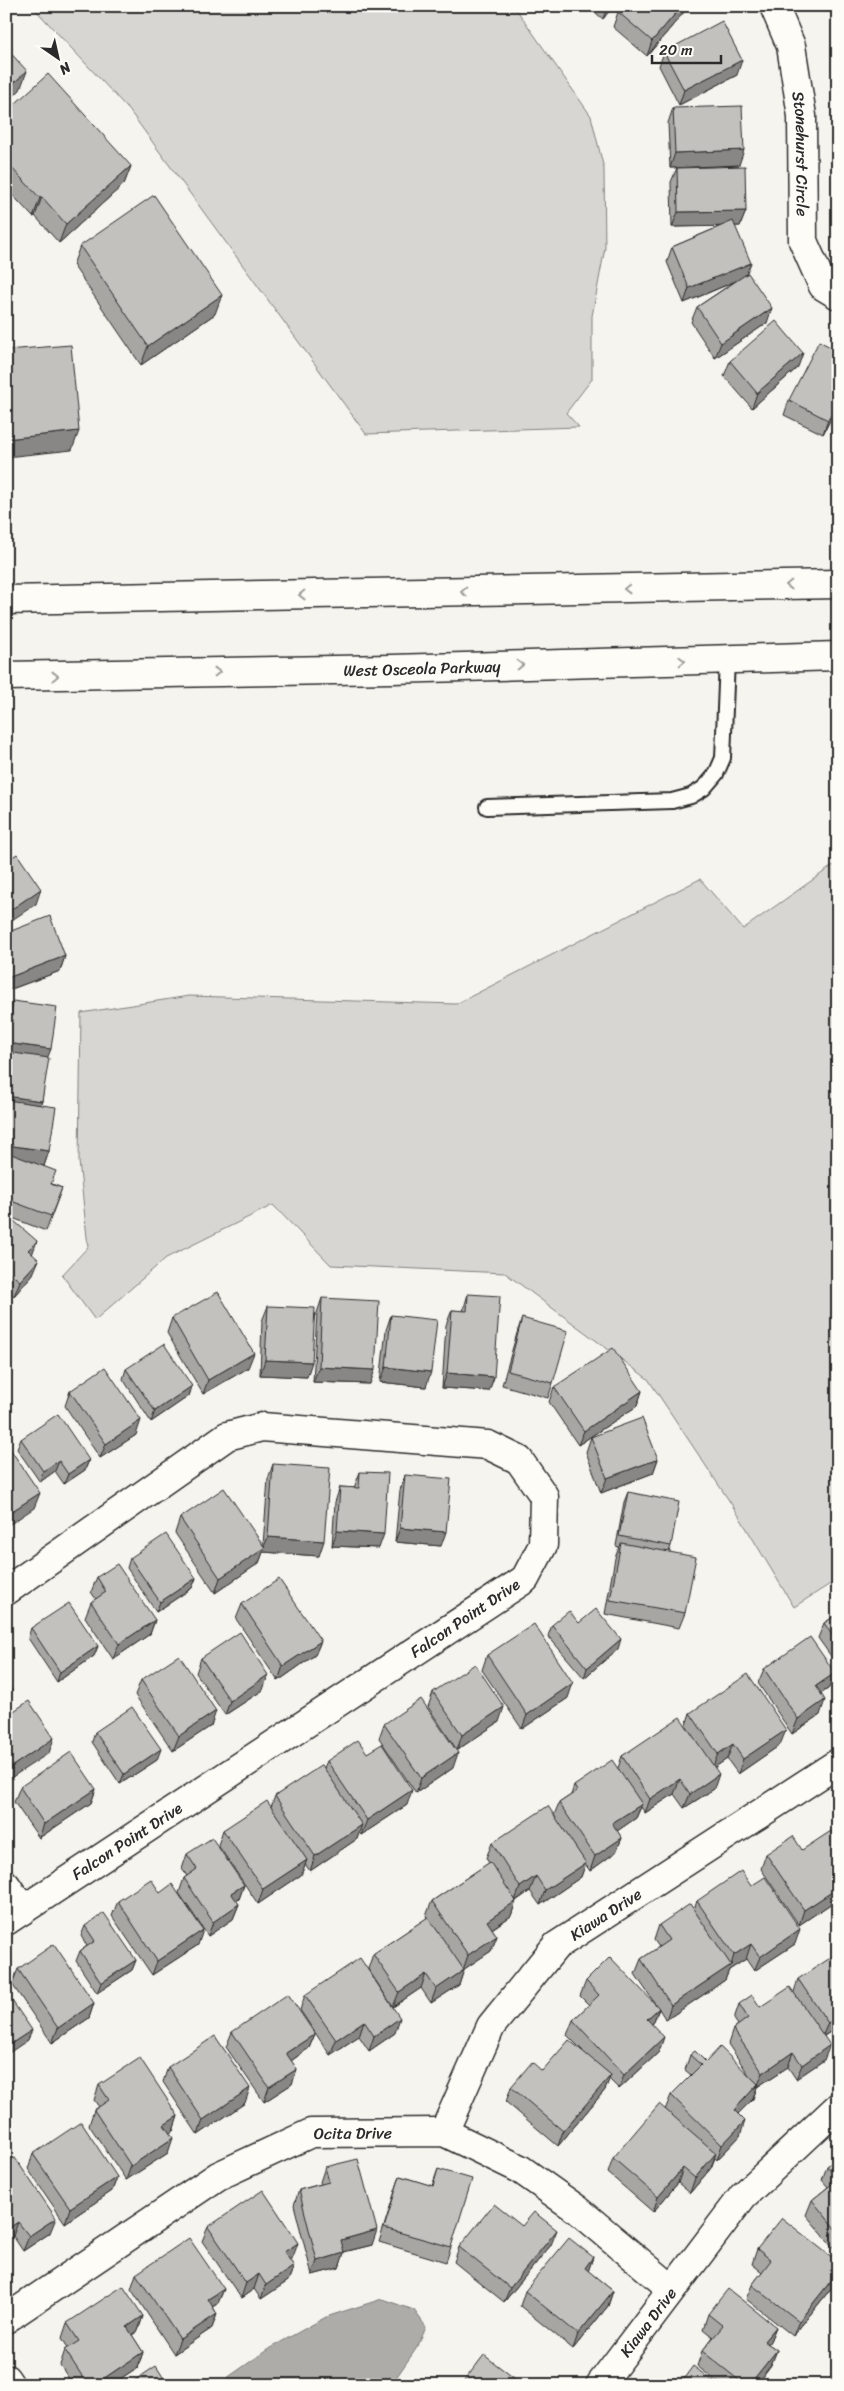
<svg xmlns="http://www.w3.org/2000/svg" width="844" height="2391" font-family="Sriracha,sans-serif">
	<rect width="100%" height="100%" fill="#f5f4ef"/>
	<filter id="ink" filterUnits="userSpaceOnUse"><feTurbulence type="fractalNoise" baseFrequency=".02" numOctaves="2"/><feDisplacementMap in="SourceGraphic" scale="10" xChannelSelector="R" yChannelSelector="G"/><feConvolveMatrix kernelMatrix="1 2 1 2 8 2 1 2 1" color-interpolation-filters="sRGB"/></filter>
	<g filter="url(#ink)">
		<!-- green -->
		<path fill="#d7d6d2" stroke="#81807e" d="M32,6h482l77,110 13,53 1,79 -13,68v63l-26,34 13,14 -213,7 -237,-324z
			M838,862v717l-44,28 -58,-96 -88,-132 -143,-106 -174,-8 -58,-60 -107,53 -71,62 -33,-45 26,-28 -9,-86 2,-148 108,-17 267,8 244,-125 43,50z"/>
		<!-- water -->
		<path fill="#adaca9" stroke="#797877" d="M382,2299l32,11 12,17 -8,19 -27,39h-159l-5,-7 43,-30 56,-31z"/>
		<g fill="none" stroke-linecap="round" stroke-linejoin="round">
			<defs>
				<path id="service" d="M487,807l185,-6 19,-5 13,-8 12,-14 7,-16 4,-99"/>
				<g id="minor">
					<path id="s1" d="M774,6l17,40 11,70 1,125 20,45 15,9"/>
					<path d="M6,1591l221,-155 35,-9 226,18 31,15 25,36 -1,49 -18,34 -519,342"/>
					<path d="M6,1885l17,25"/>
					<path id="s2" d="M444,2132l47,-106 65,-80 282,-183"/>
					<path id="s3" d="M6,2319l212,-143 93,-43 133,-1 76,37 58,41 94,79"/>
					<path d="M6,2379l4,6"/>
					<path id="s4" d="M600,2385l143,-189 95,-89"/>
				</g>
				<g id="primary">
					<path d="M6,600l832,-16"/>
					<path id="s5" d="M6,676l386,-7 446,-13"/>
				</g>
			</defs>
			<!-- service casing -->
			<use href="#service" stroke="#2b2b2b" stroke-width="18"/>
			<!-- minor casing -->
			<use href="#minor" stroke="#2b2b2b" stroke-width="31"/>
			<!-- primary casing -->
			<use href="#primary" stroke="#2b2b2b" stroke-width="31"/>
			<!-- service -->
			<use href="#service" stroke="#fdfcf7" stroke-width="14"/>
			<!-- minor -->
			<use href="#minor" stroke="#fdfcf7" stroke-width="28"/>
			<!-- primary -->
			<use href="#primary" stroke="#fdfcf7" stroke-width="28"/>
		</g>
		<!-- wall -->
		<path fill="#a7a6a3" stroke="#2b2b2b" d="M587,6h26l-10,13z
			M689,6l-42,50 -34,-29 5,-15z
			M664,52l73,23 -58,30 -20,-39z
			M673,108l66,57 -69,3 -2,-45z
			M6,112l125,54 -7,18 -65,59 -24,-27 -2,1 -27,-29z
			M677,168l69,43 -6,15h-5l11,48 21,49 -52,35 -24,-36 6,-15 37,-25 -50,21 -17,-41 5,-15 49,-21 -49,1 -1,-45z
			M80,246l135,68 -74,51 -68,-100z
			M838,351v54l-15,29 -39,-19 5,-15z
			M730,361l68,6 -46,41 -28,-32z
			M6,933l59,23 -5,15 -54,20z
			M13,1001l34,57 -5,43 -1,4 8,46 -5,15 8,18 10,4 -16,43 -36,-14 22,37 1,20 -19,22 -8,-7v-275h3z
			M468,1294l26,83 -5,14 -47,-3 4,-63 6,-15 11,1z
			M322,1298l48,86 -57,-2 4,-69z
			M268,1306l39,71 -47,-2 2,-54z
			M391,1315l35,72 -46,-5 6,-52z
			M172,1318l76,50 -45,26 -36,-61z
			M522,1318l31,65 -5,15 -46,-13 15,-52z
			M126,1369l66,17 -3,10 -38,26 -28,-43z
			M554,1387l88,4 -5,15 -59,39 -29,-43z
			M70,1391l66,44 -36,23 -35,-52z
			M591,1437l67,22 -5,14 -52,20 -15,-41z
			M21,1439l68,21 -4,10 -21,14 -9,-13 -15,11 -23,-33z
			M273,1464l46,92 -56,-4 -4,11 -44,30 -40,-60 5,-15 83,27 5,-66z
			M360,1472l19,76 -47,-2 3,-44 5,-15 14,1z
			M405,1475l36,71 -46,-4 5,-52z
			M628,1492l43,54 -2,6 16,61 -6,15 -74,-14 10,-56 4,-11 -3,-1 8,-44z
			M130,1558l66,20 -4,10 -36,24 -29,-44z
			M97,1577l58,43 -5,14 -37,25 -28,-42 6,-15 5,-3 -5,-7z
			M242,1604l79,37 -6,14 -37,26 -42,-62z
			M838,1614v52l-20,-28 6,-15z
			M579,1623l39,26 -34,29 -36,-42 4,-11z
			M31,1628l67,18 -4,10 -37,26 -29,-44z
			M487,1655l81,43 -46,31 -40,-59z
			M201,1658l62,32 -38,25 -29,-42z
			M764,1669l71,4 -6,15 -8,6 -1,21 -28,19 -34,-51z
			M141,1680l70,46 -38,25 -38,-56z
			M433,1692l66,30 -42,28 -29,-43z
			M690,1713l90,32 -42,29 -11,-15 -12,8 -1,22 -30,19 -10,-14 -29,19 -4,-6 -5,11 -19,13 5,7 -6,14 -26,19 -5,-7 -4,13 -41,28 -10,-14 -14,10 -5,15 -19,13 5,7 -6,15 -27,18 -5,16 -28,18 -10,-15 -28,19 -25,-38 5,-15 54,-36 -1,-2 6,-15 57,-38 -3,-5 6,-15 62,-28 5,-12 12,-8 3,-9 44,-18 4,-12 64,-31z
			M384,1724l69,44 -37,25 -37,-55z
			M95,1732l62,28 -37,24 -28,-42z
			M367,1753l40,52 -46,30 -2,-3 -2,7 -47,32 -5,-7 -4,11 -43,29 -40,-59 5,-15 48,-23 4,-11 49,-28 3,-7z
			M20,1787l76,2 -5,14 -52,35 -25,-36z
			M838,1842v57l-39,26 -38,-56 5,-15 36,-4z
			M187,1854l57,31 -5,14 -3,2 3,3 -6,15 -25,17 -29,-43 5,-15 3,-2 -5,-7z
			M751,1886l44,58 -41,27 -8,-12 -17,11 -4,10 -59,40 -7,-11 -6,14 -1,2 7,27 -40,37 -10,-10 -4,11 -47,56 -52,-44 5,-15 31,-16 41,-20 -16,-16 6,-15 16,-15 -9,-9 6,-15 72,27 -23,-34 6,-15 18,-12 -5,-7 5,-15 35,-15 3,-9z
			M160,1893l38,52 -46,30 -40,-59 6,-15z
			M85,1926l51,34 -4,10 -35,23 -21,-32 4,-10 7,-5 -6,-10z
			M18,1969l76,34 -5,15 -37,25 -40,-59z
			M798,1979l40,48 -14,9v24l-28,19 -8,-12 -31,20 -4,12 -15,15 2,22 -23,24 -2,-2 -4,10 -21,25 -12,-10 -25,29 -45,-39 5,-15 52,-48 6,-15 20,-20 -6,-5 5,-15 16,7 43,13 -21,-31 5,-15 5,-4 -4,-6 5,-15 21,3 34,-15z
			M305,1995l90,38 -26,18 -10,-15 -29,19 -30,-45z
			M232,2032l83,2 -6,14 -18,13 6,8 -5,15 -28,18 -38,-55z
			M168,2067l77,36 -47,32 -35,-53z
			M99,2085l79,31 -5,15 -4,2 -1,20 -42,27 -37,-55 5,-15 5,-3 -5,-7z
			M33,2154l84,23 -5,14 -47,32 -37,-54z
			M838,2157v96l-32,-38 6,-15 16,-13 -6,-7 5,-14z
			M6,2163l44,70 -27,18 -10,-15 -7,5z
			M325,2167l47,78 -28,7 -5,16 -27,7 -18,-70 5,-15 22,-6 -1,-2z
			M438,2169l13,78 -5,15 -67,-20 16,-51 5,-15 32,10z
			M522,2226l29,19 -47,57 -50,-40 5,-15z
			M208,2227l85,30 -4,3 5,6 -6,15 -27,18 -7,-10 -13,9 -39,-57z
			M757,2249l80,32 -44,55 -47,-37 6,-14 10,-13 -10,-8z
			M593,2257l-5,14 25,20 -5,15 -35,43 -53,-43 5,-15z
			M136,2274l88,15 -6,14 -5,4 4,7 -5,14 -38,26 -43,-65z
			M708,2314l68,13 -6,14 -2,3 9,6 -6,15 -15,20h-35l-24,-19 5,-15 11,-14 -10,-8z
			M143,2316l-5,15 -6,4 11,17 -5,15 -27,18h-38l-13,-20 5,-15 3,-2 -6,-10 5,-15z"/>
		<!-- shaded-wall -->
		<path fill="#888785" stroke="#2b2b2b" d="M607,6h6l-10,13z
			M682,6h7l-42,50 5,-15z
			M742,60l-5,15 -58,30 5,-15z
			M27,71l-7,19 -14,13v-13z
			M744,150l-5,15 -69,3 5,-15z
			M131,166l-7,18 -65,59 7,-19z
			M42,197l-7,19 -2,1 7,-19z
			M746,211l-6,15 -68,1 6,-15z
			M751,263l-6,14 -61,26 5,-15z
			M222,295l-7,19 -74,51 7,-19z
			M772,308l-5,15 -52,35 6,-15z
			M803,353l-5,14 -46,41 5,-15z
			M838,401v4l-15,29 5,-14z
			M79,431l-7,19 -66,7v-18z
			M41,889l-5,15 -30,20v-11z
			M65,956l-5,15 -54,20v-4l4,-10z
			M6,1043l45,6 -4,10 -41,-6z
			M6,1096l36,5 -3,10 -32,-11 -1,2z
			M6,1145l43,6 -5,15 -38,-5z
			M37,1241l-5,14 -4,-5z
			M39,1260l-6,14 -19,22 6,-15z
			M254,1353l-6,15 -45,26 5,-14z
			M265,1360l47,2 -5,15 -47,-2z
			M319,1367l56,3 -5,14 -57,-2z
			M386,1367l45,5 -5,15 -46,-5z
			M447,1373l47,4 -5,14 -47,-3z
			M192,1386l-3,10 -38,26 4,-11z
			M642,1391l-5,15 -59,39 6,-14z
			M141,1420l-5,15 -36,23 6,-14z
			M658,1459l-5,14 -52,20 6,-15z
			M89,1460l-4,10 -21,14 4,-10z
			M59,1461l-4,10 -15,11 3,-11z
			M40,1493l-6,15 -28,19v-12z
			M400,1528l46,4 -5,14 -46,-4z
			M337,1531l47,3 -5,14 -47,-2z
			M268,1537l56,4 -5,15 -56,-4 -4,11 -44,30 5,-15 43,-29z
			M196,1578l-4,10 -36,24 4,-10z
			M155,1620l-5,14 -37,25 6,-15z
			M621,1639l-3,10 -34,29 3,-10z
			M321,1641l-6,14 -37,26 5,-15z
			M98,1646l-4,10 -37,26 3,-10z
			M835,1673l-6,15 -19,13 6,-15z
			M268,1675l-5,15 -38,25 5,-14z
			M573,1683l-5,15 -46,31 5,-14z
			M12,1690l-3,10 -3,2v-8z
			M825,1700l-5,15 -28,19 6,-15z
			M504,1707l-5,15 -42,28 5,-15z
			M216,1711l-5,15 -38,25 6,-15z
			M786,1730l-6,15 -42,29 5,-15z
			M54,1738l-5,15 -43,28v-8l2,-4z
			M733,1744l-6,15 -15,10 6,-15z
			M161,1749l-4,11 -37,24 4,-10z
			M458,1753l-5,15 -37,25 5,-15z
			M719,1774l-5,15 -30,19 6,-14z
			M680,1779l-6,15 -29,19 5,-14z
			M96,1789l-5,14 -52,35 5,-14z
			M412,1790l-5,15 -46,30 6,-15z
			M642,1804l-6,14 -29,20 5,-15z
			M362,1825l-5,14 -47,32 5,-15z
			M622,1838l-6,14 -26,19 5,-15z
			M307,1860l-6,15 -43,29 5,-15z
			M586,1863l-5,14 -41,28 5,-15z
			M536,1876l-6,15 -15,10 5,-14z
			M244,1885l-5,14 -13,9 5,-15z
			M838,1888v11l-39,26 5,-15z
			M516,1901l-5,15 -30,20 6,-15z
			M239,1904l-6,15 -25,17 5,-14z
			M800,1929l-5,15 -41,27 6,-14z
			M203,1930l-5,15 -46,30 5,-14z
			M497,1936l-6,15 -28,19 5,-15z
			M751,1944l-5,15 -17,11 -4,10 -59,40 5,-15 60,-40 3,-10z
			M136,1960l-4,10 -35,23 4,-10z
			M464,1970l-5,15 -28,18 5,-14z
			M426,1974l-5,14 -28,19 6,-15z
			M94,2003l-5,15 -37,25 6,-15z
			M659,2008l-6,15 -11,11 5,-15z
			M838,2016v11l-16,10 6,-14z
			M400,2018l-5,15 -26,18 5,-15z
			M364,2021l-5,15 -29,19 6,-15z
			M32,2030l-4,10 -22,15v-8z
			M315,2034l-6,14 -28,20 5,-15z
			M664,2037l-5,15 -40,37 5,-14z
			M830,2045l-6,15 -28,19 6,-14z
			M793,2052l-5,15 -31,20 6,-14z
			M297,2069l-5,15 -28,18 5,-15z
			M611,2075l-6,15 -47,56 5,-15z
			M758,2084l-5,15 -25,25 6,-14z
			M250,2088l-5,15 -47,32 5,-15z
			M178,2116l-5,15 -14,9 5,-15z
			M745,2121l-5,15 -23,24 5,-15z
			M173,2138l-5,15 -42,27 5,-14z
			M716,2153l-5,15 -21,25 5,-15z
			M683,2168l-5,15 -25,29 5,-15z
			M117,2177l-5,14 -47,32 5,-15z
			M56,2218l-6,15 -27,18 6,-15z
			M18,2222l-5,14 -7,5v-11z
			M377,2230l-5,15 -37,9 6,-14z
			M557,2230l-6,15 -47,57 6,-14z
			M298,2243l-5,14 -14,10 5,-15z
			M344,2253l-5,15 -27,7 5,-14z
			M593,2257l-5,15 -3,-4z
			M294,2266l-6,15 -27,18 5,-14z
			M838,2272l-1,9 -44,55 6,-15z
			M259,2274l-5,15 -13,9 5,-15z
			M224,2289l-6,14 -16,11 6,-15z
			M613,2291l-5,15 -35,43 5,-15z
			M217,2314l-5,14 -38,26 6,-15z
			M143,2316l-5,15 -17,11 6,-15z
			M776,2327l-6,14 -11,14 5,-14z
			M777,2350l-6,15 -15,20h-7z
			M143,2352l-5,15 -27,18h-17z"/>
		<!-- building -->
		<path fill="#c2c1be" stroke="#2b2b2b" d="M623,6h59l-30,35 -34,-29z
			M722,21l20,39 -58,30 -20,-38z
			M6,48l21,23 -21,19z
			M48,74l83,92 -65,58 -24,-27 -2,1 -34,-36v-50z
			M742,106l2,44 -69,3 -2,-45z
			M745,166l1,45 -68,1 -1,-44z
			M154,195l68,100 -74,51 -68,-100z
			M733,221l18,42 -62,25 -17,-41z
			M748,273l24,35 -51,35 -24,-36z
			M776,321l27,32 -46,40 -27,-32z
			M819,341l19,10v50l-10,19 -39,-20z
			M71,345l8,86 -73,8v-89z
			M17,854l24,35 -35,24v-52z
			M50,916l15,40 -55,21 -4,-10v-34z
			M13,1001l44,6 -6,42 -45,-6v-29l5,1z
			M6,1052l43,6 -7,43 -36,-5z
			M7,1100l49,7 -7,44 -43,-6v-38z
			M6,1152l50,19 -5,13 11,4 -11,28 -45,-17z
			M6,1214l31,27 -9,9 11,10 -19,21 -14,-11z
			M218,1292l36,61 -46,27 -36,-62z
			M468,1294l32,2 -6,81 -47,-4 5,-63 15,1z
			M322,1298l57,3 -4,69 -56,-3z
			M268,1306l47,2 -3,54 -47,-2z
			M391,1315l46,5 -6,52 -45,-5z
			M522,1318l46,13 -15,52 -45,-12z
			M164,1344l28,42 -37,25 -29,-42z
			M613,1348l29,43 -58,40 -30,-44z
			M105,1367l36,53 -35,24 -36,-53z
			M58,1414l31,46 -21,14 -9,-13 -16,10 -22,-32z
			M642,1418l16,41 -51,19 -16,-41z
			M6,1443l34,50 -34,22z
			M273,1464l57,4 -6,73 -56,-4z
			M360,1472l28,1 -4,61 -47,-3 3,-44 19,1z
			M405,1475l46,4 -5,53 -46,-4z
			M224,1488l41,60 -45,30 -40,-60z
			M628,1492l51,10 -8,44 -52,-10z
			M166,1534l30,44 -36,24 -30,-44z
			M621,1543l75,14 -11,56 -75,-13z
			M117,1564l38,56 -36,24 -28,-42 15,-10 -9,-15z
			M279,1579l42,62 -38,25 -41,-62z
			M69,1603l29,43 -38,26 -29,-44z
			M596,1609l25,30 -34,29 -35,-43 17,-14 10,12z
			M838,1614v30l-14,-21z
			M534,1624l39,59 -46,32 -40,-60z
			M240,1632l28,43 -38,26 -29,-43z
			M810,1637l25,36 -19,13 9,14 -27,19 -34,-50z
			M179,1655l37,56 -37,25 -38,-56z
			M475,1664l29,43 -42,28 -29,-43z
			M748,1674l38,56 -43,29 -10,-15 -15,10 -28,-41z
			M6,1681l6,9 -6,4z
			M421,1699l37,54 -37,25 -37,-54z
			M29,1701l25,37 -46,31 -2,-2v-51z
			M132,1707l29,42 -37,25 -29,-42z
			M680,1717l39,57 -29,20 -10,-15 -30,20 -28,-43z
			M358,1740l9,13 15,-9 30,46 -45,30 -40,-59z
			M71,1752l25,37 -52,35 -24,-37z
			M612,1760l30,44 -30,19 10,15 -27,18 -36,-53 18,-12 -3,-5z
			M322,1765l40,60 -47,31 -40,-60z
			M267,1801l40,59 -44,29 -40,-59z
			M548,1806l38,57 -41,27 -9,-14 -16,11 -28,-44z
			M831,1831l7,11v46l-34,22 -38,-56 27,-18 9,14z
			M212,1838l32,47 -13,8 8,11 -26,18 -29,-44 13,-9 -10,-15z
			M490,1862l26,39 -29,20 10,15 -29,19 -36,-54z
			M741,1871l10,15 14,-9 35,52 -40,28 -9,-13 -17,11 -37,-54z
			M151,1879l9,14 12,-9 31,46 -46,31 -39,-60z
			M690,1904l41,61 -60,40 -30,-46 28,-19 -10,-15z
			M104,1913l32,47 -35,23 -21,-32 15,-10 -10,-15z
			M428,1917l36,53 -28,19 -10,-15 -27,18 -26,-38z
			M54,1944l40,59 -36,25 -40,-59z
			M838,1953v63l-10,7 -30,-44z
			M610,1957l49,51 -12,11 17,18 -40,38 -51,-55 26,-25 -13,-14z
			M360,1958l40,60 -26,18 -10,-15 -28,19 -31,-45z
			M790,1987l40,58 -28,20 -9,-13 -30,21 -30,-44 15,-11 -9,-14 13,-9 8,12z
			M6,1992l26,38 -26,17z
			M288,1994l27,40 -29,19 11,16 -28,18 -37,-55z
			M215,2036l35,52 -47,32 -35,-53z
			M569,2040l42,35 -48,56 -52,-44 21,-25 10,9z
			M720,2047l38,37 -24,26 11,11 -23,24 -51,-50 30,-30 -11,-10 5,-4 11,11z
			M140,2058l38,58 -14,9 9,13 -42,28 -37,-56 15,-10 -10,-15z
			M659,2104l57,49 -21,25 -12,-10 -25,29 -45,-39z
			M81,2122l36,55 -47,31 -37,-54z
			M838,2157v21l-11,-12z
			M15,2158l41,60 -27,18 -11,-14 -12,8v-67z
			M358,2159l19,71 -36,10 3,13 -27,8 -18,-71 30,-8 -4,-15z
			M438,2169l34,10 -21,68 -67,-19 16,-52 33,10z
			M838,2179v53l-26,-32z
			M263,2190l35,53 -14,9 10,14 -28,19 -7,-11 -13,9 -38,-56z
			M494,2204l28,22 12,-14 23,18 -47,58 -51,-41z
			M782,2218l56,44v10l-39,49 -47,-36 19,-25 -14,-11z
			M189,2238l35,51 -16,10 9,15 -37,25 -44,-65z
			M569,2238l24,19 -8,11 28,23 -35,43 -53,-43z
			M123,2286l20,30 -16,11 16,25 -49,33h-6l-23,-35 14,-9 -12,-18z
			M728,2289l48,38 -12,14 13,9 -28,35h-4l-43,-34 21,-25 -15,-12z
			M484,2355l39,30h-62z
			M156,2366l12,19h-40z
			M693,2366l25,19h-39z"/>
		<!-- one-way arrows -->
		<defs><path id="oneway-chevron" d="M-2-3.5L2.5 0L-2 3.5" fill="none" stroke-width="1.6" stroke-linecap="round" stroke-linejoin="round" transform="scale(1.25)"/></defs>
		<g stroke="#9e9e9b">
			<use href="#oneway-chevron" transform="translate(789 585) rotate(179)"/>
			<use href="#oneway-chevron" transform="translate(627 589) rotate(179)"/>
			<use href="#oneway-chevron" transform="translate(464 592) rotate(179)"/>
			<use href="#oneway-chevron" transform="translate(302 595) rotate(179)"/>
			<use href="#oneway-chevron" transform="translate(682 661) rotate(-2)"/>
			<use href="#oneway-chevron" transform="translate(520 665) rotate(-2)"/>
			<use href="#oneway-chevron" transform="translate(217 672) rotate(-1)"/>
			<use href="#oneway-chevron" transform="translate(55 676) rotate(-1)"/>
		</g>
	</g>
	<g text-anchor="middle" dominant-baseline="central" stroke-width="4" stroke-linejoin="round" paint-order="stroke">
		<!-- street labels -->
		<g font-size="16" fill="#2b2b2b" stroke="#fdfcf7">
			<text stroke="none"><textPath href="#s1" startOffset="152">Stonehurst Circle</textPath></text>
			<text stroke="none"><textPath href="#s5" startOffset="416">West Osceola Parkway</textPath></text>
			<text transform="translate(465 1618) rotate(-34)">Falcon Point Drive</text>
			<text transform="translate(127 1841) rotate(-33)">Falcon Point Drive</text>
			<text stroke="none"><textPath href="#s2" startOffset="278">Kiawa Drive</textPath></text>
			<text stroke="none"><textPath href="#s3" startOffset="400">Ocita Drive</textPath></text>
			<text stroke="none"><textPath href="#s4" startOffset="79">Kiawa Drive</textPath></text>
		</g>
	</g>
	<!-- margin -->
	<rect width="844" height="2391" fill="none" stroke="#fdfcf7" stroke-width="25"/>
	<rect x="12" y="12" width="819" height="2366" fill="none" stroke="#2b2b2b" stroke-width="2" filter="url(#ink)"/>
	<!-- north arrow -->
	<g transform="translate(58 58) rotate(146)" stroke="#fdfcf7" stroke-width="4" paint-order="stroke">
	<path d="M0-4L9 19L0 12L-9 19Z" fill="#2b2b2b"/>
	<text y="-8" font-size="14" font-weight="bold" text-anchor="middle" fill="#2b2b2b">N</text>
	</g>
	<!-- scale -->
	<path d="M652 55v8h69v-8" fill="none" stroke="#2b2b2b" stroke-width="2.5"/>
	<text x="659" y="55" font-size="15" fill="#2b2b2b" stroke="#fdfcf7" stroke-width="4" paint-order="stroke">20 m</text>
</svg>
